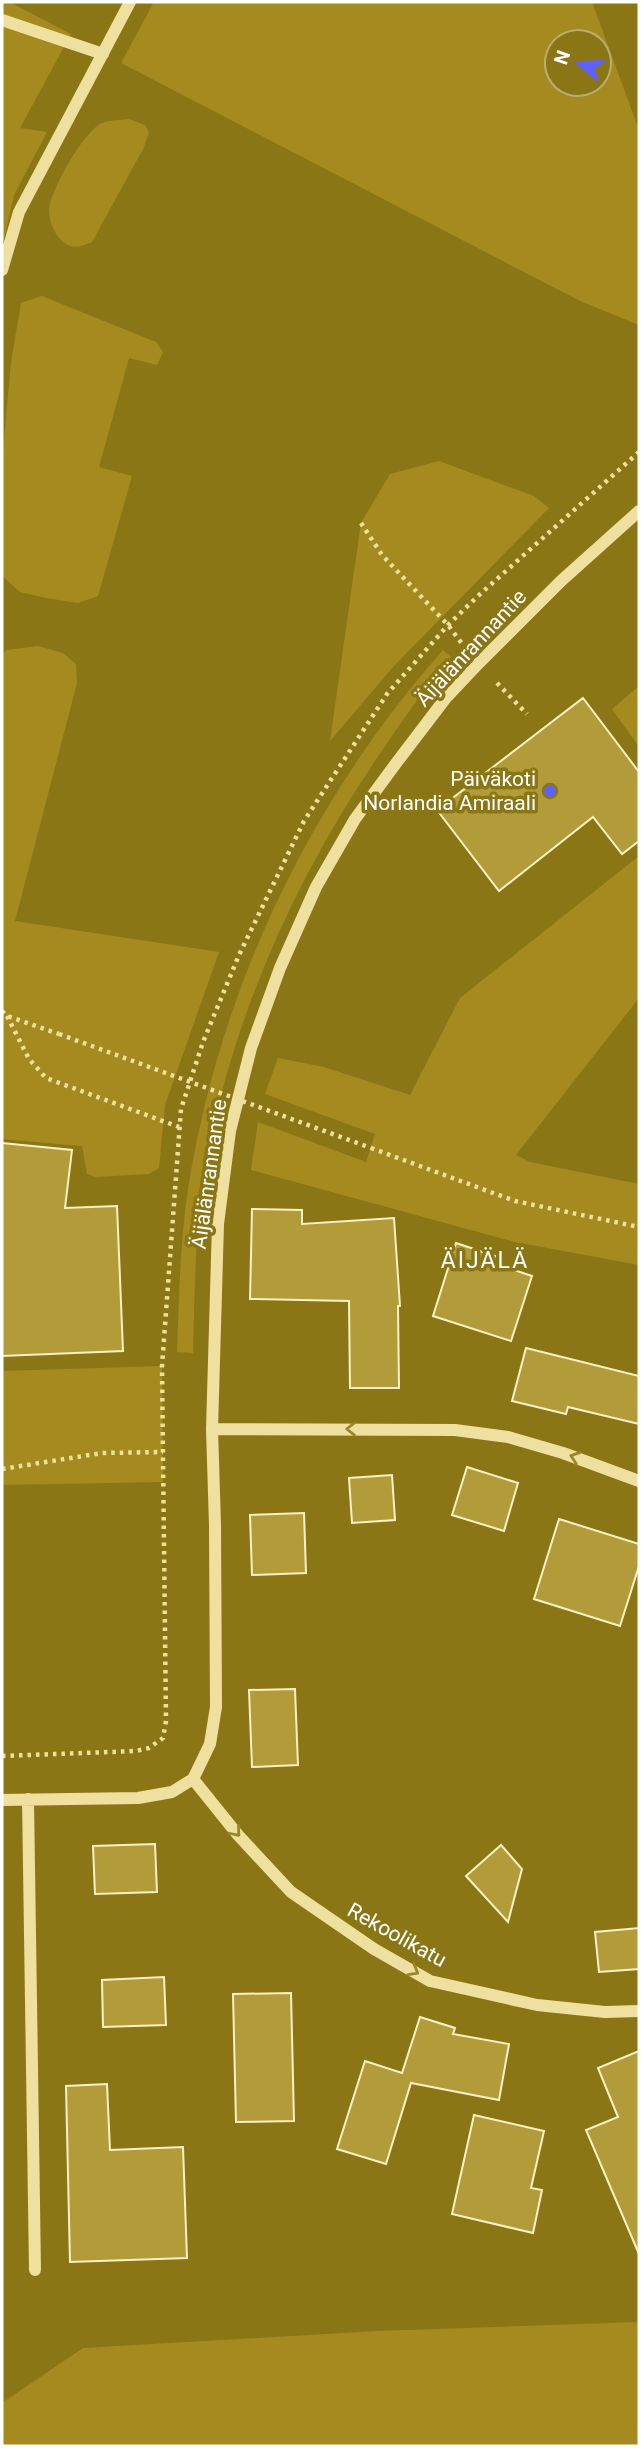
<svg xmlns="http://www.w3.org/2000/svg" width="641" height="2448" font-family="Roboto,sans-serif">
	<rect width="100%" height="100%" fill="#8b7616"/>
	<!-- green -->
	<path fill="#a58b1f" fill-rule="evenodd" d="M2,2h7l62,32 -51,94 27,4 -33,63 -12,53z
		M154,2h438l47,128v195l-59,-24 -459,-238zM557,42h42v42h-42z
		M129,119l16,6 4,8 -6,16 -51,93c-12,5 -20,8 -30,-1 -7,-7 -13,-19 -13,-30 1,-20 34,-79 53,-88 7,-3 19,-3 27,-4z
		M42,296l114,46 7,10 -6,13 -28,-7 -30,109 33,9 -34,120 -20,7 -32,-5 -26,-6 -18,-16v-114l9,-100 10,-59z
		M439,461l95,35 15,12 -156,159 -63,74 31,-218 29,-49z
		M38,646l25,7 13,11 1,19 -62,238 204,31 -54,153 -6,63 -10,6 -53,3 -9,-3 -5,-28 -80,-7v-485l5,-4z
		M443,650l8,7c-26,31 -49,64 -72,98 -80,118 -137,242 -168,381 -16,71 -16,144 -18,217l-16,-1c2,-54 3,-109 11,-163 32,-201 121,-387 255,-539z
		M639,686v61l-27,-38z
		M639,856v142l-123,157 14,7 109,22v81l-124,-23 -264,-72 7,-48 108,40 9,-28 -110,-40 13,-36 46,9 86,28 50,-97z
		M162,1366l1,116 -161,3v-114z
		M639,2322v124h-637v-43l81,-55 295,-17z"/>
	<!-- building -->
	<path fill="#b29c3a" stroke="#fbf0c5" stroke-width="2" d="M583,698l56,74v69l-17,13 -29,-37 -94,74 -62,-81z
		M2,1143l70,7 -7,58 52,-2 6,145 -121,5z
		M252,1209l50,1v14l92,-6 6,88h-2l1,82h-49l-1,-87 -99,-2z
		M456,1243l45,15 -2,7 33,11 -21,65 -78,-25z
		M526,1348l113,28v48l-71,-17 -2,7 -54,-13z
		M467,1467l51,16 -14,48 -52,-16z
		M392,1475l3,45 -43,3 -3,-45z
		M304,1513l2,60 -54,2 -2,-60z
		M559,1519l80,25v22l-19,60 -86,-27z
		M295,1689l3,76 -46,2 -3,-77z
		M155,1844l2,48 -62,2 -2,-48z
		M501,1845l21,24 -14,53 -42,-46z
		M639,1928v41l-40,3 -4,-40z
		M164,1977l2,48 -63,2 -1,-47z
		M291,1993l3,128 -58,1 -3,-128z
		M420,2017l35,11 -2,6 56,10 -10,56 -88,-17 -25,81 -49,-15 28,-88 37,12z
		M639,2051v203l-53,-124 32,-13 -20,-49z
		M107,2084l3,66 73,-3 4,111 -117,4 -4,-176z
		M474,2115l70,16 -13,57 11,2 -9,43 -81,-19z"/>
	<g fill="none" stroke-linecap="round" stroke-linejoin="round">
		<!-- path -->
		<path stroke="#efe09f" stroke-width="4.5" stroke-dasharray="3.5 5" stroke-linecap="butt" d="M361,523l21,32 66,70 15,20
			M497,683l30,31
			M2,1011l5,5 52,18
			M7,1016l22,43 17,19 133,49
			M371,1148l144,53 124,26
			M2,1469l100,-16 61,-1
			M2,1756l134,-5 13,-3 14,-10 3,-17 -4,-355 19,-257 22,-67 36,-87 65,-134 83,-127 61,-69 30,-29 161,-144"/>
		<!-- minor -->
		<path stroke="#efe09f" stroke-width="12" d="M2,20l101,34
			M2,270l17,-58 111,-210
			M212,1429l243,1 53,7 55,16 76,28
			M193,1779l45,56 53,57 83,57 56,32 107,24 68,7 34,-1
			M28,1799l7,471
			M2,1800l136,-2 34,-6 21,-13 17,-35 6,-37 -1,-182 -3,-96 6,-205 12,-93 21,-83 29,-80 36,-81 39,-68 42,-57 48,-63 33,-35 83,-83 78,-70"/>
		<!-- path-bridge -->
		<path stroke="#efe09f" stroke-width="4.5" stroke-dasharray="3.5 5" stroke-linecap="butt" d="M59,1034l312,114"/>
	</g>
	<!-- one-way arrows -->
	<defs><path id="oneway-chevron" d="M-2-3.5L2.5 0L-2 3.5" fill="none" stroke-width="1.6" stroke-linecap="round" stroke-linejoin="round" transform="scale(1.75)"/></defs>
	<g stroke="#9a862b">
		<use href="#oneway-chevron" transform="translate(351 1429) rotate(-180)"/>
		<use href="#oneway-chevron" transform="translate(575 1457) rotate(-161)"/>
		<use href="#oneway-chevron" transform="translate(236 1832) rotate(50)"/>
		<use href="#oneway-chevron" transform="translate(414 1971) rotate(29)"/>
	</g>
	<!-- markers -->
	<circle fill="#5d62ff" stroke="#8b7616" stroke-width="2.5" cx="550" cy="791" r="7"/>
	<g text-anchor="middle" dominant-baseline="central" stroke-width="7" stroke-linejoin="round" paint-order="stroke">
		<!-- street labels -->
		<g font-size="21" fill="#fff" stroke="#8b7616">
			<text transform="translate(471 648) rotate(-47)">Äijälänrannantie</text>
			<text transform="translate(209 1174) rotate(-82)">Äijälänrannantie</text>
			<text transform="translate(397 1935) rotate(29)">Rekoolikatu</text>
		</g>
		<!-- poi labels -->
		<g font-size="21" fill="#fff" stroke="#8b7616" text-anchor="end">
			<text x="536" y="779">Päiväkoti<tspan x="536" dy="24">Norlandia Amiraali</tspan></text>
		</g>
		<!-- neighbourhood labels -->
		<g font-size="23" letter-spacing="2" fill="#fff" stroke="#8b7616">
			<text x="485" y="1260">ÄIJÄLÄ</text>
		</g>
	</g>
	<!-- border -->
	<rect width="641" height="2448" fill="none" stroke="#ffffff" stroke-width="7"/>
	<!-- north arrow -->
	<g transform="translate(578 63) rotate(289)"><circle r="33" fill="#8b7616" stroke="#b9ad73" stroke-width="2"/>
	<path d="M0-5L12 26L0 18L-12 26Z" fill="#5d62ff"/>
	<text y="-10" font-size="19" font-weight="bold" text-anchor="middle" fill="#ffffff">N</text>
	</g>
</svg>
